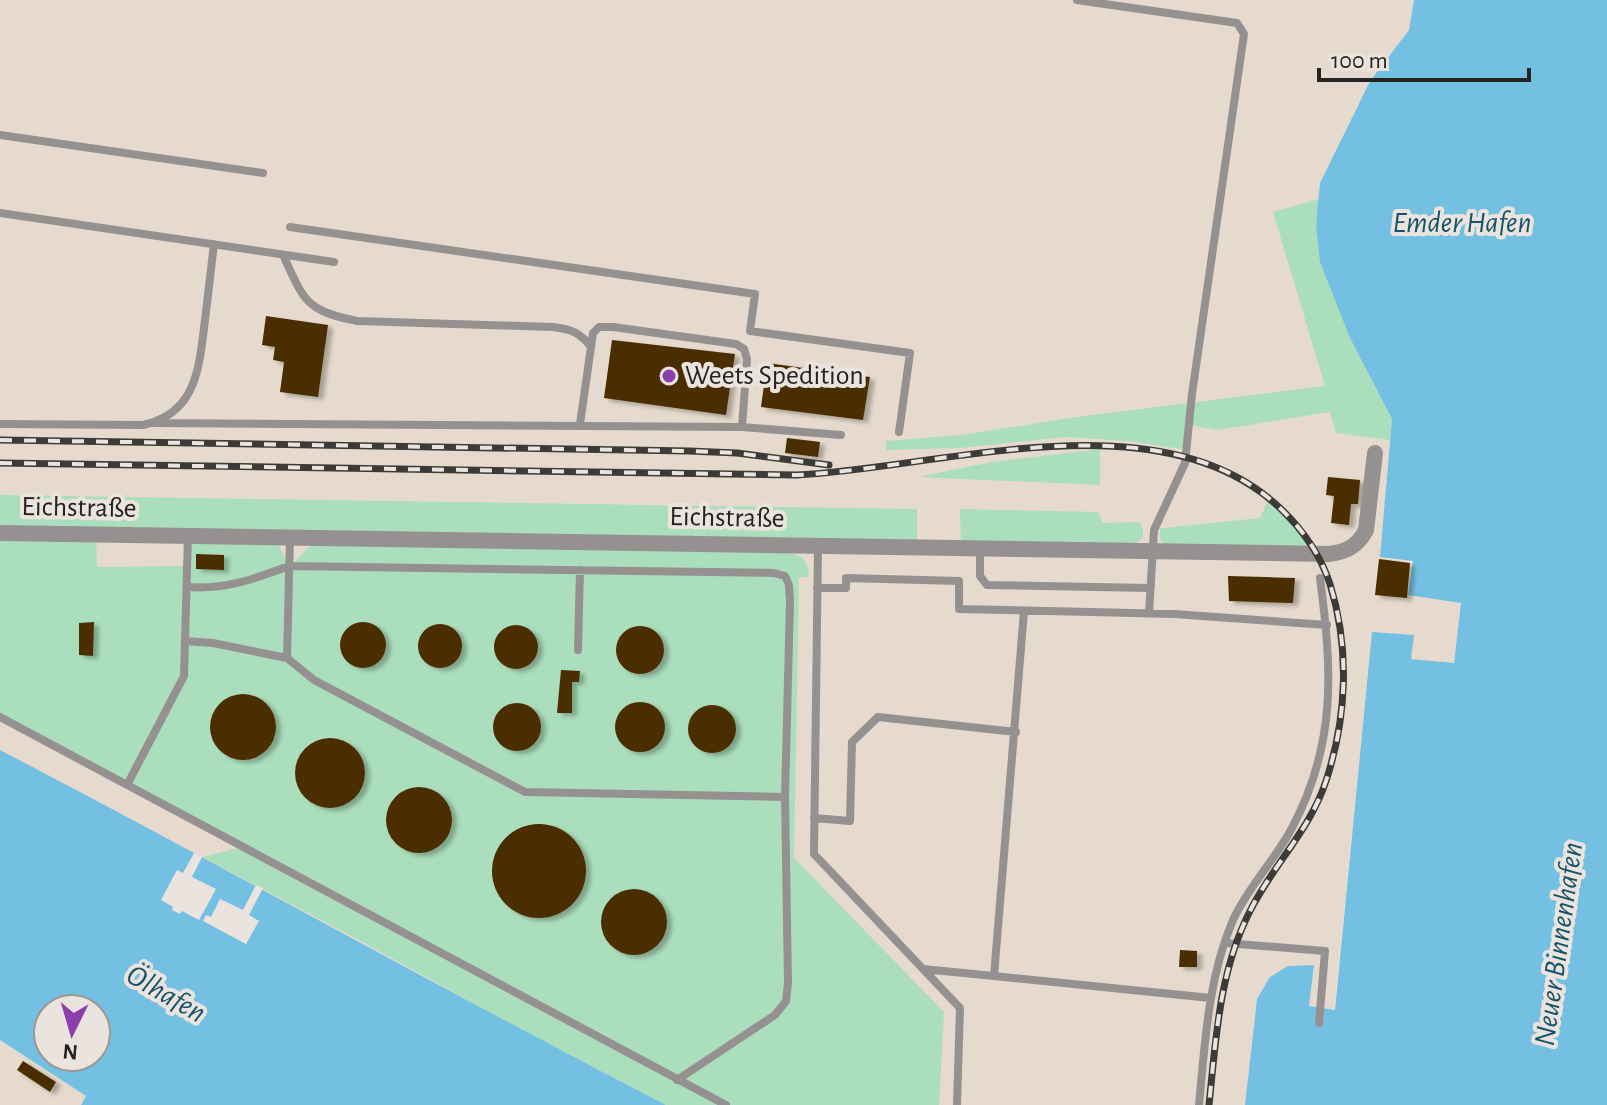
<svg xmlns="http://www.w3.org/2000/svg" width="1607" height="1105" font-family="'Alegreya Sans',sans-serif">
	<defs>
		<filter id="shadow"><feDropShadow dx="5" dy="3" stdDeviation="2" flood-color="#0004"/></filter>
	</defs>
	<rect width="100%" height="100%" fill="#ebe4de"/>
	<!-- built -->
	<path fill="#e5dacd" d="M0,0h1414l-5,30 -40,51 -49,102 -4,42 76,194 -12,138 30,6 -2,32 53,7 -7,61 -43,-4 2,-24 -41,-3 -38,379 -25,-4 5,-42 -57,34 -12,106h-579l-666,-355z
		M0,1040l86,56 -5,9h-81z"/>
	<!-- green -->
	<path fill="#abdebd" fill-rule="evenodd" d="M1319,199l-3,26 34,113 42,81 -2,21 -54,-7 -6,-21 -113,18 -27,-5 -2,25 -60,-9 -63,-4 -105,11 -74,2v-9l75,-6 115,-18 249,-31 -52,-174z
		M1100,449v36l-182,-8 74,-15z
		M0,495l917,14v32l-598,-11h-36l-5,14 11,22c12,-8 15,-18 29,-23l460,9c21,3 29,1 31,25h-10l-5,281 150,154 -5,93h-273l-150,-78 -172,-95 -142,-75 40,-10 -242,-130zM96,534l92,2 -1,30 -90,1z
		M1269,498l33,31 15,25 -153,-9 -4,-5v-11h-6l106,-11z
		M960,509l138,3 5,11 36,-1 4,8v7l-8,7 -174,-2z"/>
	<!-- water -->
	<path fill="#74c0e2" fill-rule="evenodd" d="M1414,0h193v1105h-362l12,-106 13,-22 18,-11 26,-1 -5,41 26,4 37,-378 42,3 -3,24 43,4 7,-60 -53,-8 5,-34 -33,-4 12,-138 -42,-81 -30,-76 -4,-37 4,-42 50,-102 39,-51z
		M0,750c223,116 443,240 666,355h-585l5,-9 -86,-56zM48,1009h48v48h-48z"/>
	<!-- pier -->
	<path fill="#ebe4de" d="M194,853l8,4 -10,20 24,12 -17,31 -17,-9 -2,3 -8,-4 1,-3 -12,-7 16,-30 6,3z
		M256,885l7,3 -14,27 10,6 -13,23 -43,-23 3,-6 5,2 9,-18 23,11z"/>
	<!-- building -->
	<path fill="#4c2d00" filter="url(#shadow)" d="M266,316l62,9 -10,72 -38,-5 4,-30 -11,-2 2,-13 -13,-2z
		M612,340l123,14 -9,61 -122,-17z
		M767,363l103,14 -7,43 -102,-13z
		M787,438l33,4 -2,15 -33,-4z
		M1328,477l32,3 -2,24h-7l-2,21 -18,-2 3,-27 -8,-1z
		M196,554l28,1v15l-28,-1z
		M1379,559l31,4 -3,35 -32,-3z
		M1228,576l67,2 -2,25 -64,-2z
		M340 645a23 23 0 1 1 46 0a23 23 0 1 1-46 0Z
		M94,622l-1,34 -14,-1v-32z
		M418 646a22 22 0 1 1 44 0a22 22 0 1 1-44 0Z
		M494 647a22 22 0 1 1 44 0a22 22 0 1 1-44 0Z
		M616 650a24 24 0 1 1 48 0a24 24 0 1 1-48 0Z
		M561,670l19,1 -1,11h-7v31h-15z
		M210 727a33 33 0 1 1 66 0a33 33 0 1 1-66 0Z
		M615 727a25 25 0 1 1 50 0a25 25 0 1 1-50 0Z
		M493 727a24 24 0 1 1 48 0a24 24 0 1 1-48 0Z
		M688 729a24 24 0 1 1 48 0a24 24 0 1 1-48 0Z
		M295 773a35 35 0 1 1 70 0a35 35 0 1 1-70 0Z
		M386 820a33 33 0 1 1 66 0a33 33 0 1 1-66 0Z
		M492 871a47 47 0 1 1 94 0a47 47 0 1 1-94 0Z
		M601 922a33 33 0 1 1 66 0a33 33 0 1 1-66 0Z
		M1180,950l17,1v16h-18z
		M23,1061l33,21 -6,10 -33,-22z"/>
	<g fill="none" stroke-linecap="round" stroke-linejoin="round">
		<!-- lane -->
		<path stroke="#959191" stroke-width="8" d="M1077,0l160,23 7,11 -52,360 -7,69 -31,67 -5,84
			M0,135l263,38
			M0,213l334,49
			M290,227l465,67 -5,37 160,22 -11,79
			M283,255c21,45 22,56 74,66l196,6c17,2 27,5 38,20
			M154,423l588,4 99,8
			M0,424l143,1c55,-12 56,-59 62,-105 3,-25 6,-50 9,-76
			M580,424l13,-91 6,-6h14l123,17 8,5 3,10 -5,68
			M818,546l-4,308 146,154 -3,97
			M980,549v27l7,9 163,3
			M187,587c38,3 67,-8 102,-21l485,7 11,3 4,9 1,16 -5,196 3,186 -2,18 -11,14 -98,65
			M817,588h29v-10l113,3v28l215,5 153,11
			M185,641l28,2 74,15 3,-120
			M578,650l2,-80
			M287,658l27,22 211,112 260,5
			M0,717l726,388
			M127,785l57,-109 4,-140
			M814,818l36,3 2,-79 26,-25 138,15
			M1225,943l100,8 -6,72
			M923,969l71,7 30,-365
			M994,976l217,22
			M1199,1105c6,-62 9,-127 34,-185 15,-33 42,-60 59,-92 45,-85 40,-159 28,-250"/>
		<!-- street -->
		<path stroke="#959191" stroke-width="16" d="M0,533l1329,21c17,-2 29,-8 37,-24l9,-77"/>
		<defs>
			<path id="rail" d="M0,440l689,11 48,2 92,12
				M0,463l797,12c145,-7 366,-80 484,34 23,22 39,45 49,75 20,65 17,133 -4,197 -16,49 -53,84 -76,130 -31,61 -34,127 -41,194"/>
		</defs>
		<!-- rail casing -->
		<use href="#rail" stroke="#3d3b37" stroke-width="7"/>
		<!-- rail -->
		<use href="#rail" stroke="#ebe4de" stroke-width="4" stroke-dasharray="12" stroke-linecap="butt"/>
	</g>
	<!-- markers -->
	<circle fill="#8d3eae" stroke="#ebe4de" stroke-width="3" cx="669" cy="376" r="8"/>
	<g text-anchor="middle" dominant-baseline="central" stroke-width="8" stroke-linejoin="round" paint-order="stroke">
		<!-- poi labels -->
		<g font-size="28" fill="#262421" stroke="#ebe4de" text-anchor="start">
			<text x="685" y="376">Weets Spedition</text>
		</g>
		<!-- street labels -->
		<g font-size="28" fill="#262421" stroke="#ebe4de">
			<text transform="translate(79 508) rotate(1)">Eichstraße</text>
			<text transform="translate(727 518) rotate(1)">Eichstraße</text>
		</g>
		<!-- water labels -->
		<g font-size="30" font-style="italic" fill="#16546b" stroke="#ebe4de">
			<text x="1462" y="223">Emder Hafen</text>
			<text transform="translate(1559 944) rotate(-82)">Neuer Binnenhafen</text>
			<text transform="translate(166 994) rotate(30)">Ölhafen</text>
		</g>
	</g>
	<!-- north arrow -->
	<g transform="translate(72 1033) rotate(185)"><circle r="38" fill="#ebe4de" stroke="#9c9792" stroke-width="2"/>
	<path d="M0-6L14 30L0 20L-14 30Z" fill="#8d3eae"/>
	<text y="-12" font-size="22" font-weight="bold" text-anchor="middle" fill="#262421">N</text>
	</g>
	<!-- scale -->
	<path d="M1319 68v12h210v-12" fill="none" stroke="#262421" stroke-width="4"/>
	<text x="1331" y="68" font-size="24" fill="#262421" stroke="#ebe4de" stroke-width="6" paint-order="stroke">100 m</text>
</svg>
